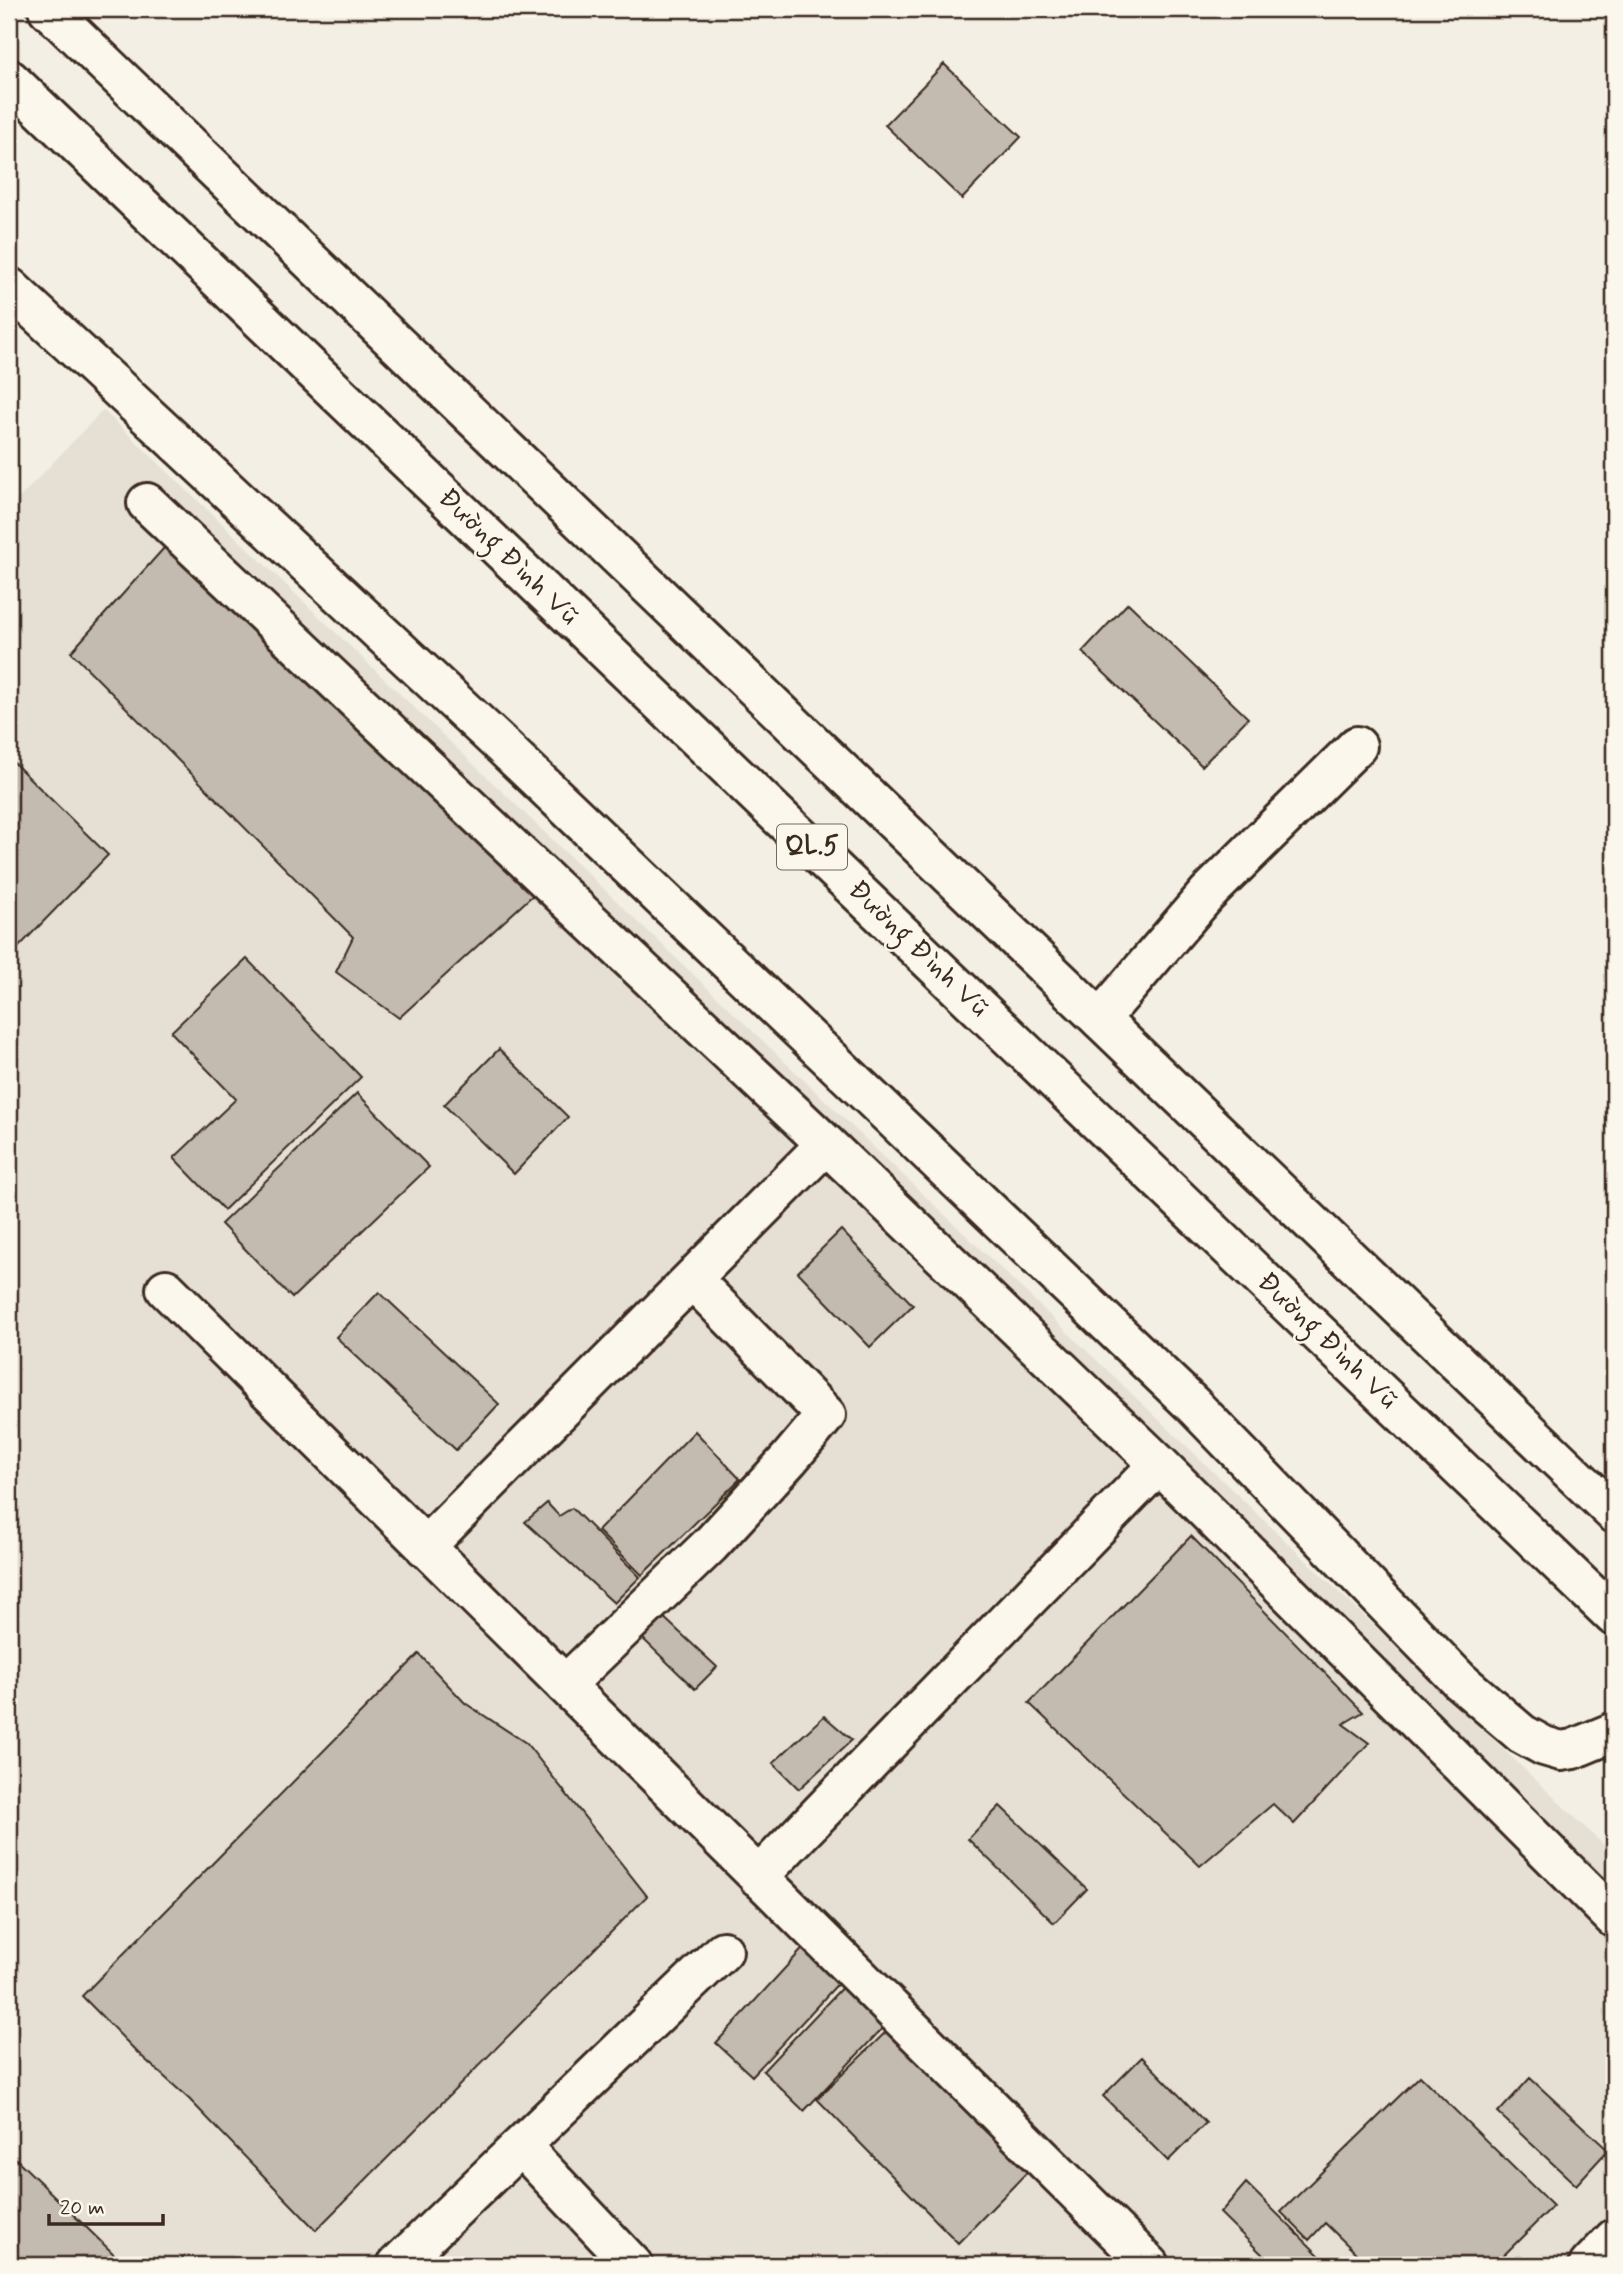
<svg xmlns="http://www.w3.org/2000/svg" width="1623" height="2274" font-family="Mynerve,sans-serif">
	<rect width="100%" height="100%" fill="#f3efe4"/>
	<filter id="ink" filterUnits="userSpaceOnUse"><feTurbulence type="fractalNoise" baseFrequency=".0143" numOctaves="2"/><feDisplacementMap in="SourceGraphic" scale="14" xChannelSelector="R" yChannelSelector="G"/><feConvolveMatrix kernelMatrix="1 2 1 2 8 2 1 2 1" color-interpolation-filters="sRGB"/></filter>
	<g filter="url(#ink)">
		<!-- built -->
		<path fill="#e5dfd4" d="M103,410l1511,1445v410h-1605v-1756z"/>
		<!-- building -->
		<path fill="#c3bbb0" stroke="#3b2a1e" stroke-width="2" d="M944,64l77,73 -59,62 -77,-74z
			M172,539l362,355 -135,124 -63,-46 17,-35 -282,-285z
			M1128,603l120,115 -46,48 -120,-114z
			M9,758l99,97 -99,102z
			M247,959l114,118 -137,133 -50,-52 62,-59 -65,-67z
			M499,1049l69,68 -54,57 -70,-69z
			M357,1093l72,74 -137,131 -71,-74z
			M841,1230l72,75 -43,42 -72,-75z
			M379,1292l120,112 -43,46 -120,-113z
			M695,1431l45,48 -98,96 -44,-44z
			M547,1503l12,13 13,-8 68,69 -26,26 -89,-81z
			M1191,1536l172,176 -20,12 26,19 -75,81 -21,-20 -73,62 -171,-163z
			M660,1614l57,53 -22,22 -55,-53z
			M419,1654l46,49 61,40 121,153 -331,334 -127,-131 -51,-46 -56,-57z
			M824,1716l28,24 -53,49 -26,-26z
			M1000,1806l87,83 -33,34 -86,-84z
			M809,1942l36,34 -93,100 -36,-33z
			M850,1979l42,39 -88,93 -41,-40z
			M894,2024l140,141 -76,78 -141,-144z
			M1142,2057l64,66 -38,38 -65,-65z
			M1420,2076l133,130 -59,59h-126l-43,-42 -16,17 -28,-28z
			M1530,2078l78,72 -32,35 -78,-72z
			M9,2152l116,113h-116z
			M1246,2183l83,82h-56l-53,-52z"/>
		<g fill="none" stroke-linecap="round" stroke-linejoin="round">
			<defs>
				<path id="minor" d="M9,287l488,454 696,664 267,276 62,53 22,12 17,5 12,-2 41,-17
					M147,503l679,641 333,320 455,454
					M1100,1019l107,-125 150,-148
					M166,1289l984,976
					M425,1547l401,-403
					M565,1685l145,-140 79,-86 37,-44 -134,-136
					M758,1877l401,-413
					M521,2146l112,119
					M397,2265l326,-314
					M1589,2265l25,-26"/>
				<path id="highway" d="M48,9l1566,1504
					M9,79l1605,1537"/>
			</defs>
			<!-- minor casing -->
			<use href="#minor" stroke="#3b2a1e" stroke-width="44"/>
			<!-- highway casing -->
			<use href="#highway" stroke="#3b2a1e" stroke-width="44"/>
			<!-- minor -->
			<use href="#minor" stroke="#fbf7ec" stroke-width="38"/>
			<!-- highway -->
			<use href="#highway" stroke="#fbf7ec" stroke-width="38"/>
		</g>
	</g>
	<g text-anchor="middle" dominant-baseline="central" stroke-width="5" stroke-linejoin="round" paint-order="stroke">
		<!-- shield labels -->
		<rect fill="#fbf7ec" stroke="#75685c" stroke-width="2" x="777" y="824.5" width="70" height="45" rx="5"/>
		<g font-size="26" font-weight="bold" fill="#3b2a1e">
			<text x="812" y="847">QL.5</text>
		</g>
		<!-- street labels -->
		<g font-size="28" fill="#3b2a1e" stroke="#fbf7ec">
			<text transform="translate(508 557) rotate(44)">Đường Đình Vũ</text>
			<text transform="translate(918 949) rotate(44)">Đường Đình Vũ</text>
			<text transform="translate(1327 1341) rotate(44)">Đường Đình Vũ</text>
		</g>
	</g>
	<!-- margin -->
	<rect width="1623" height="2274" fill="none" stroke="#fbf7ec" stroke-width="35"/>
	<rect x="18" y="18" width="1588" height="2239" fill="none" stroke="#3b2a1e" stroke-width="2.5" filter="url(#ink)"/>
	<!-- scale -->
	<path d="M49 2214v10h114v-10" fill="none" stroke="#3b2a1e" stroke-width="3.5"/>
	<text x="60" y="2214" font-size="21" fill="#3b2a1e" stroke="#fbf7ec" stroke-width="5" paint-order="stroke">20 m</text>
</svg>
